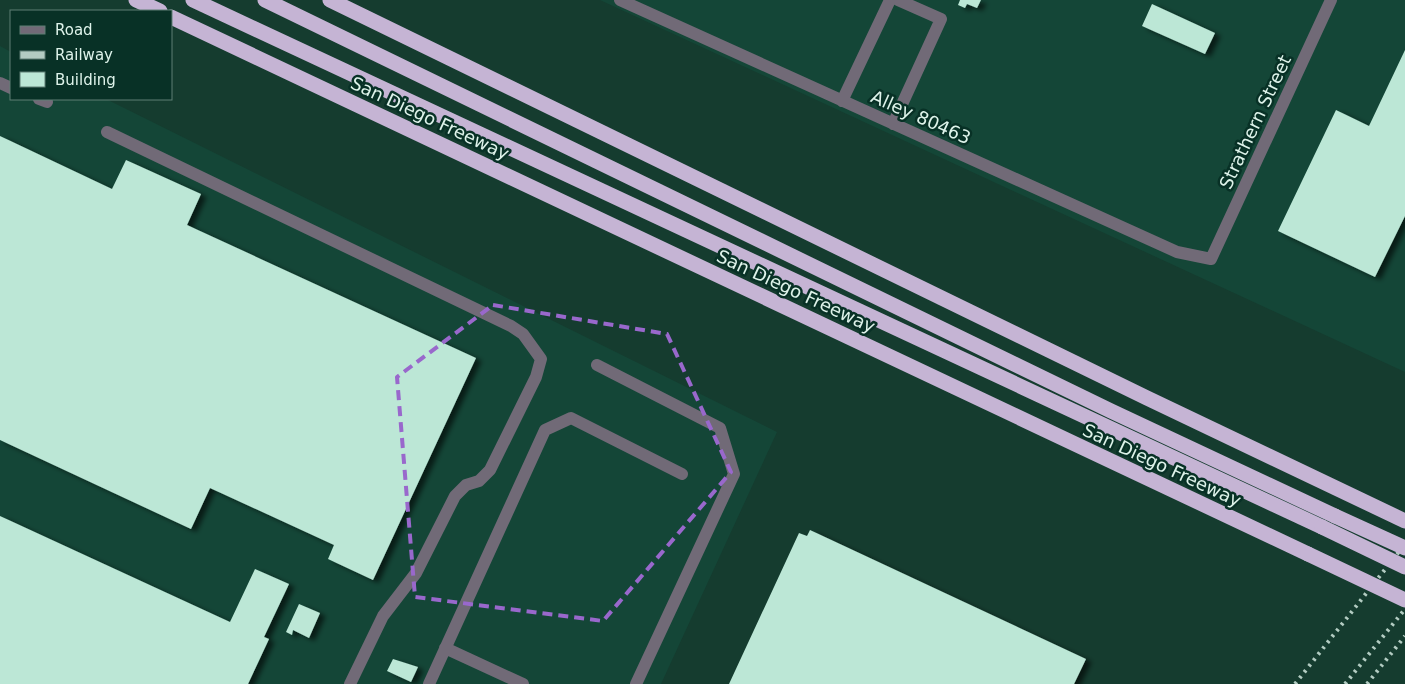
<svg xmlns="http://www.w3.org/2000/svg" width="1405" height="684" font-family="'DejaVu Sans',sans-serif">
	<defs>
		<filter id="shadow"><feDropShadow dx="5.5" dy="3" stdDeviation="2.5" flood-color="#0009"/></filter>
	</defs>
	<rect width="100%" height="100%" fill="#153c2f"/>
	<!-- built -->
	<path fill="#144637" d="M600,0h805v372z
		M0,46l11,6v47h95l671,333 -116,252h-661z"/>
	<!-- building -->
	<path fill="#bce7d6" filter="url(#shadow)" d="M960,0h21l-4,8 -10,-4 -2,4 -7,-3z
		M1152,4l63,29 -10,21 -63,-28z
		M1405,50v166l-30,61 -97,-46 58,-121 33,16z
		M0,136l112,53 14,-29 75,34 -14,31 289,133 -103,222 -45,-21 6,-14 -124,-57 -19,41 -191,-89z
		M0,516l230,106 25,-53 34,15 -25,53 5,2 -21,45h-248z
		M810,530l276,129 -12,25h-345l70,-151 8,3z
		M299,604l21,9 -11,25 -16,-8 -1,5 -6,-3z
		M393,659l25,8 -7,15 -24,-11z"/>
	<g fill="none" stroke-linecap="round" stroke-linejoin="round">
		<!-- minor -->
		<path stroke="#716a77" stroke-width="12" d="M620,0l557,252 34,7 120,-259
			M0,83l11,5
			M39,99l8,3
			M842,101l48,-101
			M893,124l48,-105 -43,-19
			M107,132l404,194 12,8 18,25 -5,18 -46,93 -11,11 -13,4 -11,11 -39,77 -33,43 -33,68
			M597,365l123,63 14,46 -98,210
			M445,648l78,36
			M429,684l116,-254 26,-12 111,56"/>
		<!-- highway -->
		<path stroke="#c5b4d4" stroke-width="15" d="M136,0l24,11
			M193,0l1129,527
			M265,0l846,411 224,105
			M330,0l817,398 258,123
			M171,17l1137,537"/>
		<!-- rail -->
		<path stroke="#b3ccc2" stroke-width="4" stroke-dasharray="2.5 5" stroke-linecap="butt" d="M1295,684l110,-140
			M1345,684l60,-75
			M1367,684l38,-48"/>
		<!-- highway-bridge -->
		<path stroke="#c5b4d4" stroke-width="15" d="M1335,516l70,32
			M1322,527l83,40
			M1308,554l97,46"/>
	</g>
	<!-- marked area -->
	<path fill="none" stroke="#9968cc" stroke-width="4" stroke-dasharray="10 6" stroke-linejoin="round" d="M493,305l174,29 64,138 -128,149 -188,-24 -18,-220z"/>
	<g text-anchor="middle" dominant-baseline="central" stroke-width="5" stroke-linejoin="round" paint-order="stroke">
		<!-- street labels -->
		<g font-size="18" fill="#def3ea" stroke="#083126">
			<text transform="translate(921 117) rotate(24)">Alley 80463</text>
			<text transform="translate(430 118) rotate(25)">San Diego Freeway</text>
			<text transform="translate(1255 122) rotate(-65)">Strathern Street</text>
			<text transform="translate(796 291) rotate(25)">San Diego Freeway</text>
			<text transform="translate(1162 465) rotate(25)">San Diego Freeway</text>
		</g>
	</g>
	<!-- legend -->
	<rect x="10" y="10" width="162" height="90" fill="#083126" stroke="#5e7f74"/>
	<rect x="20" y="26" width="25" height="8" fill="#716a77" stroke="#5e7f74"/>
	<text x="55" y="35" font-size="15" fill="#def3ea">Road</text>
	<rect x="20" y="51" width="25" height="8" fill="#b3ccc2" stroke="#5e7f74"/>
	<text x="55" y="60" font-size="15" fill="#def3ea">Railway</text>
	<rect x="20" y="72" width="25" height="15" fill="#bce7d6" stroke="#5e7f74"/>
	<text x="55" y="85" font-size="15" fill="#def3ea">Building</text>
</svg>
